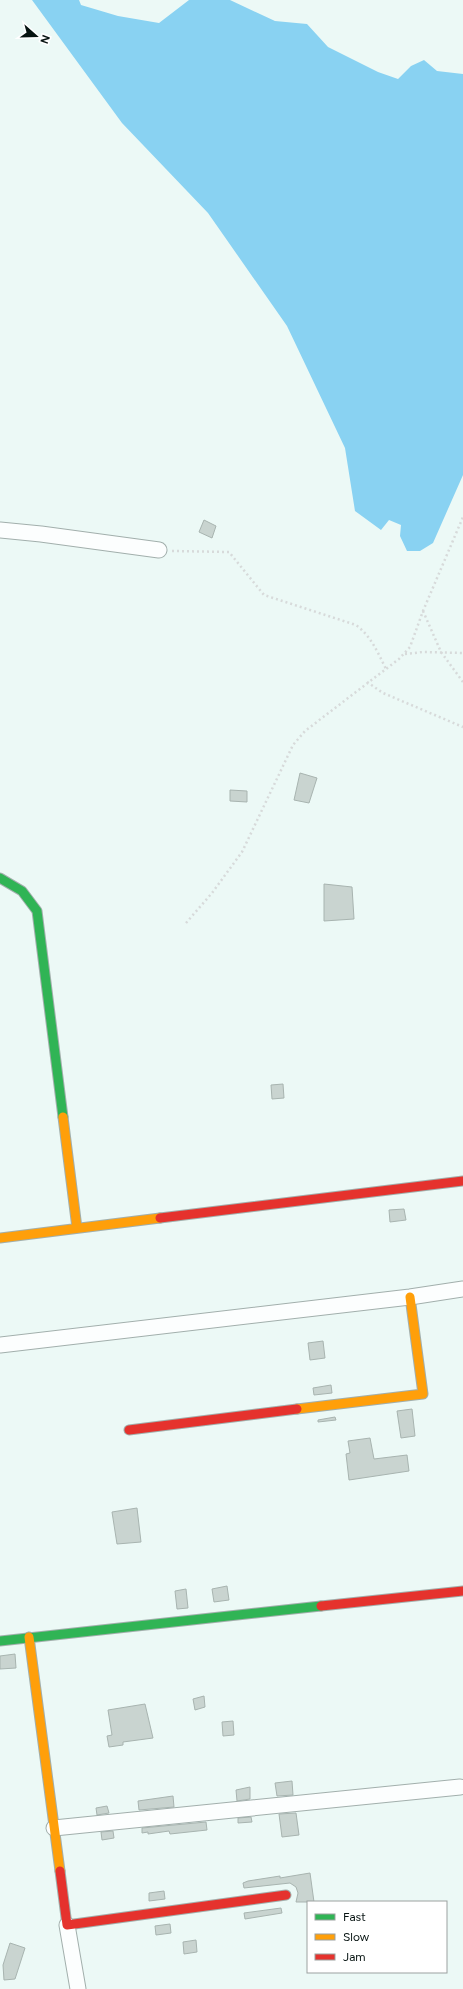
<svg xmlns="http://www.w3.org/2000/svg" width="463" height="1989" font-family="Figtree,sans-serif">
	<rect width="100%" height="100%" fill="#ecf9f6"/>
	<!-- water -->
	<path fill="#89d2f2" d="M32,0h47l2,5 37,11 41,7 30,-23h41l45,21 32,3 21,23 50,25 20,7 13,-13 13,-6 13,11 26,3v401l-30,68 -13,8h-13l-7,-15 1,-11 -12,-5 -8,10 -26,-19 -10,-63 -58,-122 -79,-113 -86,-90z"/>
	<!-- building -->
	<path fill="#c9d4d0" stroke="#a8b4b0" d="M204,520l12,6 -4,12 -13,-6z
		M300,773l17,5 -8,25 -15,-3z
		M230,790l17,1v11l-17,-1z
		M324,884l28,3 2,32 -30,2z
		M283,1084l1,14 -12,1 -1,-14z
		M404,1209l2,11 -16,2 -1,-12z
		M323,1341l2,17 -15,2 -2,-17z
		M331,1385l1,8 -18,2 -1,-7z
		M412,1409l3,27 -14,2 -4,-27z
		M335,1417l1,3 -18,2v-2z
		M370,1438l4,21 33,-4 2,16 -60,9 -3,-26 4,-1 -2,-12z
		M137,1508l4,34 -24,2 -5,-32z
		M227,1586l2,14 -15,2 -2,-13z
		M186,1589l2,19 -11,1 -2,-18z
		M15,1654l1,14 -16,1v-13z
		M204,1696l1,11 -10,3 -2,-11z
		M145,1704l8,34 -30,4v3l-14,2 -2,-11 5,-1 -4,-25z
		M233,1721l1,14 -11,1 -1,-14z
		M292,1781l1,14 -16,1 -2,-13z
		M250,1787v12l-13,2 -1,-11z
		M173,1796l1,11 -35,3 -1,-9z
		M107,1806l2,7 -12,2 -1,-7z
		M296,1813l3,22 -17,2 -3,-23z
		M251,1817l1,5 -14,1v-5z
		M206,1822l1,8 -37,4 -1,-3 -21,3v-2l-6,1v-5z
		M113,1831l1,7 -12,2 -1,-8z
		M310,1873l4,29h-18l2,-9 -2,-6 -6,-4 -46,5 -1,-5 5,-2 32,-5v2z
		M164,1891l1,8 -16,2v-8z
		M281,1908l1,5 -37,6 -1,-6z
		M170,1924l1,9 -15,2 -1,-9z
		M196,1940l1,12 -13,2 -1,-12z
		M10,1943l15,5 -10,31 -11,1 -1,-15z"/>
	<g fill="none" stroke-linecap="round" stroke-linejoin="round">
		<defs>
			<path id="street" d="M0,530l41,4 118,16
				M0,1345l410,-48 53,-8
				M54,1828l406,-41
				M67,1925l11,64"/>
			<path id="fast" d="M0,878l22,13 15,20 26,206
				M0,1641l321,-35"/>
			<path id="slow" d="M63,1117l14,111
				M0,1238l160,-20
				M297,1409l126,-15 -13,-97
				M29,1637l31,234"/>
			<path id="jam" d="M160,1218l303,-37
				M129,1430l168,-21
				M321,1606l142,-15
				M60,1871l7,54 219,-30"/>
		</defs>
		<!-- street casing -->
		<use href="#street" stroke="#a2afac" stroke-width="17"/>
		<!-- fast casing -->
		<use href="#fast" stroke="#a2afac" stroke-width="11"/>
		<!-- slow casing -->
		<use href="#slow" stroke="#a2afac" stroke-width="11"/>
		<!-- jam casing -->
		<use href="#jam" stroke="#a2afac" stroke-width="11"/>
		<!-- path -->
		<path stroke="#d7dada" stroke-width="2.5" stroke-dasharray="2 3" stroke-linecap="butt" d="M172,551l57,1 35,43 92,30c15,11 22,28 30,44
			M423,611l18,41 22,30
			M405,654l18,-2 40,1
			M367,682l16,11 80,34
			M186,923l26,-30 30,-41 51,-107 12,-14 94,-72 11,-12 13,-36 40,-94"/>
		<!-- street -->
		<use href="#street" stroke="#fcfefe" stroke-width="15"/>
		<!-- fast -->
		<use href="#fast" stroke="#30b455" stroke-width="9"/>
		<!-- slow -->
		<use href="#slow" stroke="#ff9f0a" stroke-width="9"/>
		<!-- jam -->
		<use href="#jam" stroke="#e5322d" stroke-width="9"/>
	</g>
	<!-- legend -->
	<rect x="307" y="1901" width="140" height="72" fill="#ffffff" stroke="#9ba1a0"/>
	<rect x="315" y="1914" width="20" height="6" fill="#30b455" stroke="#9ba1a0"/>
	<text x="343" y="1921" font-size="12" fill="#061311">Fast</text>
	<rect x="315" y="1934" width="20" height="6" fill="#ff9f0a" stroke="#9ba1a0"/>
	<text x="343" y="1941" font-size="12" fill="#061311">Slow</text>
	<rect x="315" y="1954" width="20" height="6" fill="#e5322d" stroke="#9ba1a0"/>
	<text x="343" y="1961" font-size="12" fill="#061311">Jam</text>
	<!-- north arrow -->
	<g transform="translate(36 36) rotate(110)" stroke="#ffffff" stroke-width="3" paint-order="stroke">
	<path d="M0-3L7 15L0 10L-7 15Z" fill="#061311"/>
	<text y="-6" font-size="11" font-weight="bold" text-anchor="middle" fill="#061311">N</text>
	</g>
</svg>
